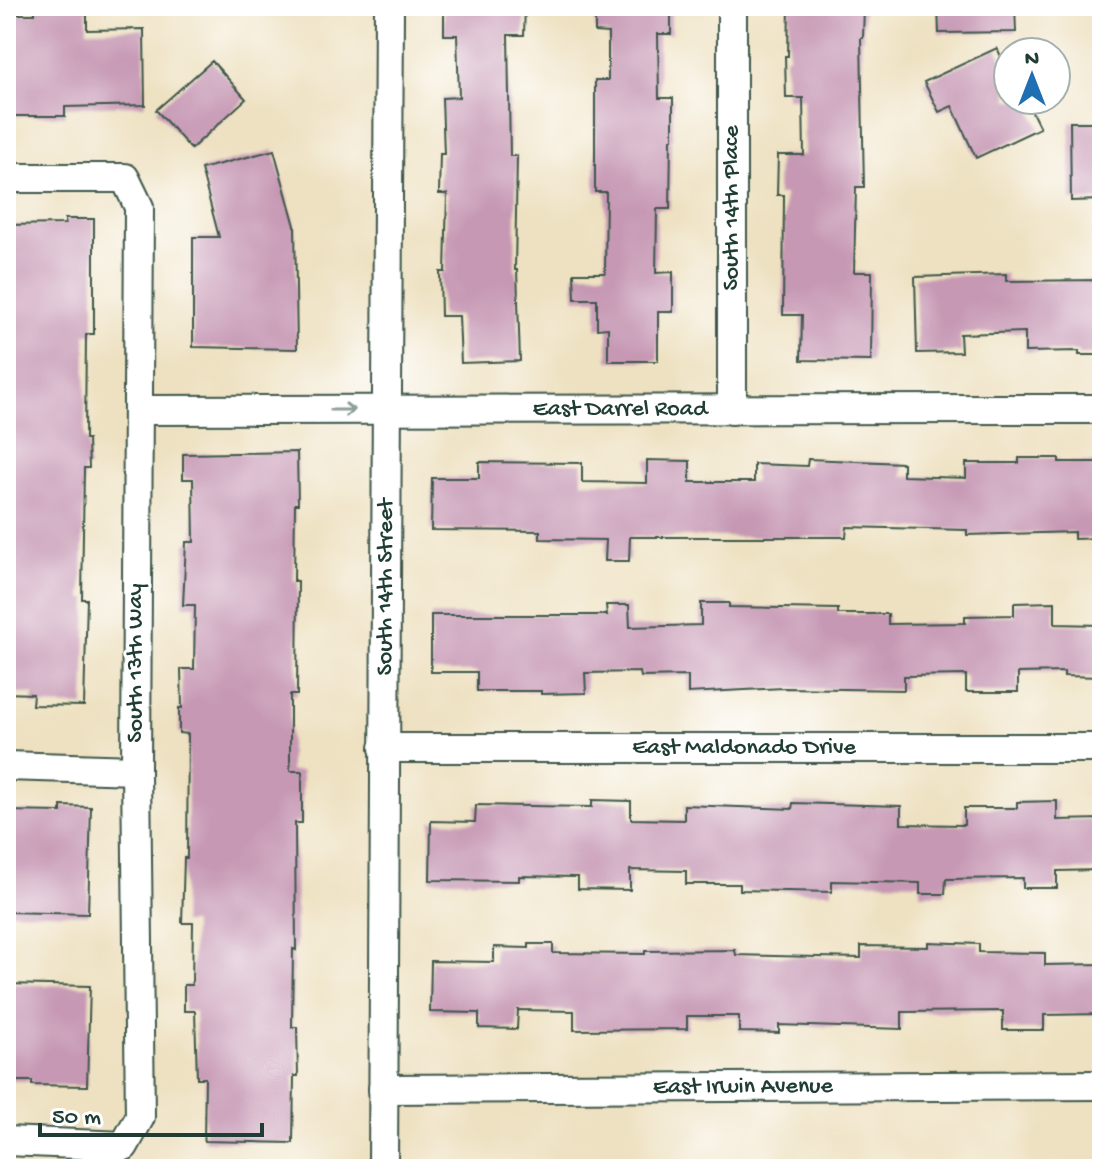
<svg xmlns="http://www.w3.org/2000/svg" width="1108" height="1175" font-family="'Gochi Hand',sans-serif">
	<rect width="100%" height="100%" fill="#fff"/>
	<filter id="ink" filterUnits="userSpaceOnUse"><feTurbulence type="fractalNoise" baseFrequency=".0125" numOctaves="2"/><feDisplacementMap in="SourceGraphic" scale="16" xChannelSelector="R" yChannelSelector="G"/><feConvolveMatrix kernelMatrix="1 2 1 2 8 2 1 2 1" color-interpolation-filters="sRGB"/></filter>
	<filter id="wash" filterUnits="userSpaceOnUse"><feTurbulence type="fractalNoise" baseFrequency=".006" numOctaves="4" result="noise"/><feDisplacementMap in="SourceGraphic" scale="32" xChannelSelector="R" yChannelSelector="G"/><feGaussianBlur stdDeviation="1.8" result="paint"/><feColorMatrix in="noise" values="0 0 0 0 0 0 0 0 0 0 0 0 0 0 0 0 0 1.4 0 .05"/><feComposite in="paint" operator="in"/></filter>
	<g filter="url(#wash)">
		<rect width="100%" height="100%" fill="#eee1c1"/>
		<g id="blocks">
			<!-- building -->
			<path fill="#c698b4" d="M35,6h52v24l57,-1 1,76 -80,2v9h-59v-102h29z
				M444,6h81l-1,29h-16l2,121h7l-2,114h2l3,91 -59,2 -2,-47h-18l-1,-44h5l2,-78h-8l1,-40h4l-2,-56 17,-1 -2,-62h-13z
				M671,6v28h-13l1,64h14v41h-2l-1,70h-13l-1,64 17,-1v40h-15v49h-50v-33l-11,1v-30h-22l-1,-26h31l1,-81h-11v-112h13v-47l-13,-1v-25z
				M789,6h75l-1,32h-2l3,149h-8l-2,85h18l-1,89 -70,-1 1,-45h-19l1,-120h-7l1,-40h26l-1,-57h-17l-1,-42h3z
				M950,6h65l1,26 -77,1 -1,-26z
				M997,48l11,23v29h18l14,28 -64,30 -24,-52 -13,6 -15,-30z
				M212,61l34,38 -55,50 -35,-39z
				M1070,122h32v78l-31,1z
				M274,150l21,76 2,123 -104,-2v-110h26l-18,-68z
				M65,219h29v115h-8l-1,105h3l1,29h-5l-2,131h5l-3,107 -52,-1 1,-11 -27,-1v-468l59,-1z
				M1006,274v7l96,-1v75h-23v-4l-54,1v-20l-65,2 1,18 -44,1 -2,-76z
				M297,452l1,52h-3l-1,77h4l-1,114h-7v76h12v52h-7l1,127 -3,-1 -1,78h5l1,49h-4l-1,67 -89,-2 1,-63h-8l-2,-67h-11v-26h8l1,-62h-11l2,-65h3l1,-124 -9,-1v-25h3l-1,-39h13l1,-64h-12l3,-63h8l-1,-63h-10v-25z
				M1019,458h40v4h43v76l-28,1v-7l-107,3v-5l-120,-3 -1,10h-216l-1,24h-24l1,-21 -66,-1v-8l-109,-1 1,-52h47v-16l103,1v19l65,1v-23l43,1v21h64v-18l53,2 1,-7 95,4v13l63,2v-15h53z
				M1055,602v22l47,1v52l-38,-1v-4l-46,1v19h-52v-17l-62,1v14l-120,-2 -96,5v-17l-47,1 -1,-5 -55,1 1,20 -45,1v-3h-64v-19h-46v-57h176l-1,-10h23l1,22 71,-2v-22h28v4l109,2v5h50v10l77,-1v-7l49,-1v-12z
				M592,800l39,1v18l53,1v-15l108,4 1,-6 108,3v18l63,1v-17h53v-6l40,-1v19l45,-1v51l-45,1v17h-34v-10l-77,1 -1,15h-25v-11l-88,-2v11l-92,-2v-6h-54v-13l-56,-1v20l-52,-1v-12l-59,-1v5l-89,-1 1,-59 44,1 1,-17 116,2z
				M61,806l30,1 -3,107 -82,-2v-101l55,1z
				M928,942l51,2v8l66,1v12l57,-1v50l-58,1v15h-41v-19l-101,1v17l-123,-4v8l-40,-1v-16h-52v13l-113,1v-19l-56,-1 -1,19 -38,-1v-15l-49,-1 1,-51 63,1v-15l35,1v-4h24v9l92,1v-3l90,-1 1,5 125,3v-12l67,1z
				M6,984l84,2 -3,100 -55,-1v-4h-26z"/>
		</g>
	</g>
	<g filter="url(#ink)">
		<use href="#blocks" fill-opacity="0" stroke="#3e5649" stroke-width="2"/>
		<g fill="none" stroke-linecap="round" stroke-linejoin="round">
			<defs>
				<g id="street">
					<path d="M732,6v404"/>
					<path d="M6,178h119l14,29 -3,563 4,347 -16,29 -118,-5"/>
					<path id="s1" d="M138,410l964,-1"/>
					<path id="s2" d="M384,748h718"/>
					<path d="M6,766l130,4"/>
					<path id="s3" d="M383,1089l719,-4"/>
					<path id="s4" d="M383,1169l6,-1163"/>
				</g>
			</defs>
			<!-- street casing -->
			<use href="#street" stroke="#3e5649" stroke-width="32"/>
			<!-- street -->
			<use href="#street" stroke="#fff" stroke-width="28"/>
		</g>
		<!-- one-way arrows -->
		<defs><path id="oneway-shaft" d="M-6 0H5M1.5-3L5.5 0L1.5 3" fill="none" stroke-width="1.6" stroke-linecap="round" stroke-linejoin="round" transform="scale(2)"/></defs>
		<use stroke="#8f9e9a" href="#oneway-shaft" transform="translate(343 410)"/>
	</g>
	<g text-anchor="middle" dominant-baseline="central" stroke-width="6" stroke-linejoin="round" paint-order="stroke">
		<!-- street labels -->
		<g font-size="24" fill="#1f3d34" stroke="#fff">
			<text transform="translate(732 208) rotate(-90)">South 14th Place</text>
			<text stroke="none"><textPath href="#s1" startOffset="482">East Darrel Road</textPath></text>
			<text stroke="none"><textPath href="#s4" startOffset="582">South 14th Street</textPath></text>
			<text transform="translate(136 663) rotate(-90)">South 13th Way</text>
			<text stroke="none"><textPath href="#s2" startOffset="360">East Maldonado Drive</textPath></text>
			<text stroke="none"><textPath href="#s3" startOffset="360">East Irwin Avenue</textPath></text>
		</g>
	</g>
	<!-- margin -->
	<rect width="1108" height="1175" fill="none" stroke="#fff" stroke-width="32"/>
	<!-- north arrow -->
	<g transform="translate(1032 76)"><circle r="38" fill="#ffffff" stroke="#a5b1ae" stroke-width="2"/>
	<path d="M0-6L14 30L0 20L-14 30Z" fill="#1f6fb2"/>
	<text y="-12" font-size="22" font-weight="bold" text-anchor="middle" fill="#1f3d34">N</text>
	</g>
	<!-- scale -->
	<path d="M40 1123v12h222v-12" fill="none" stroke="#1f3d34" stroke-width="4"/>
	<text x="52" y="1123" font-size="24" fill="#1f3d34" stroke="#ffffff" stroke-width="6" paint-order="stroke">50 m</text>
</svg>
